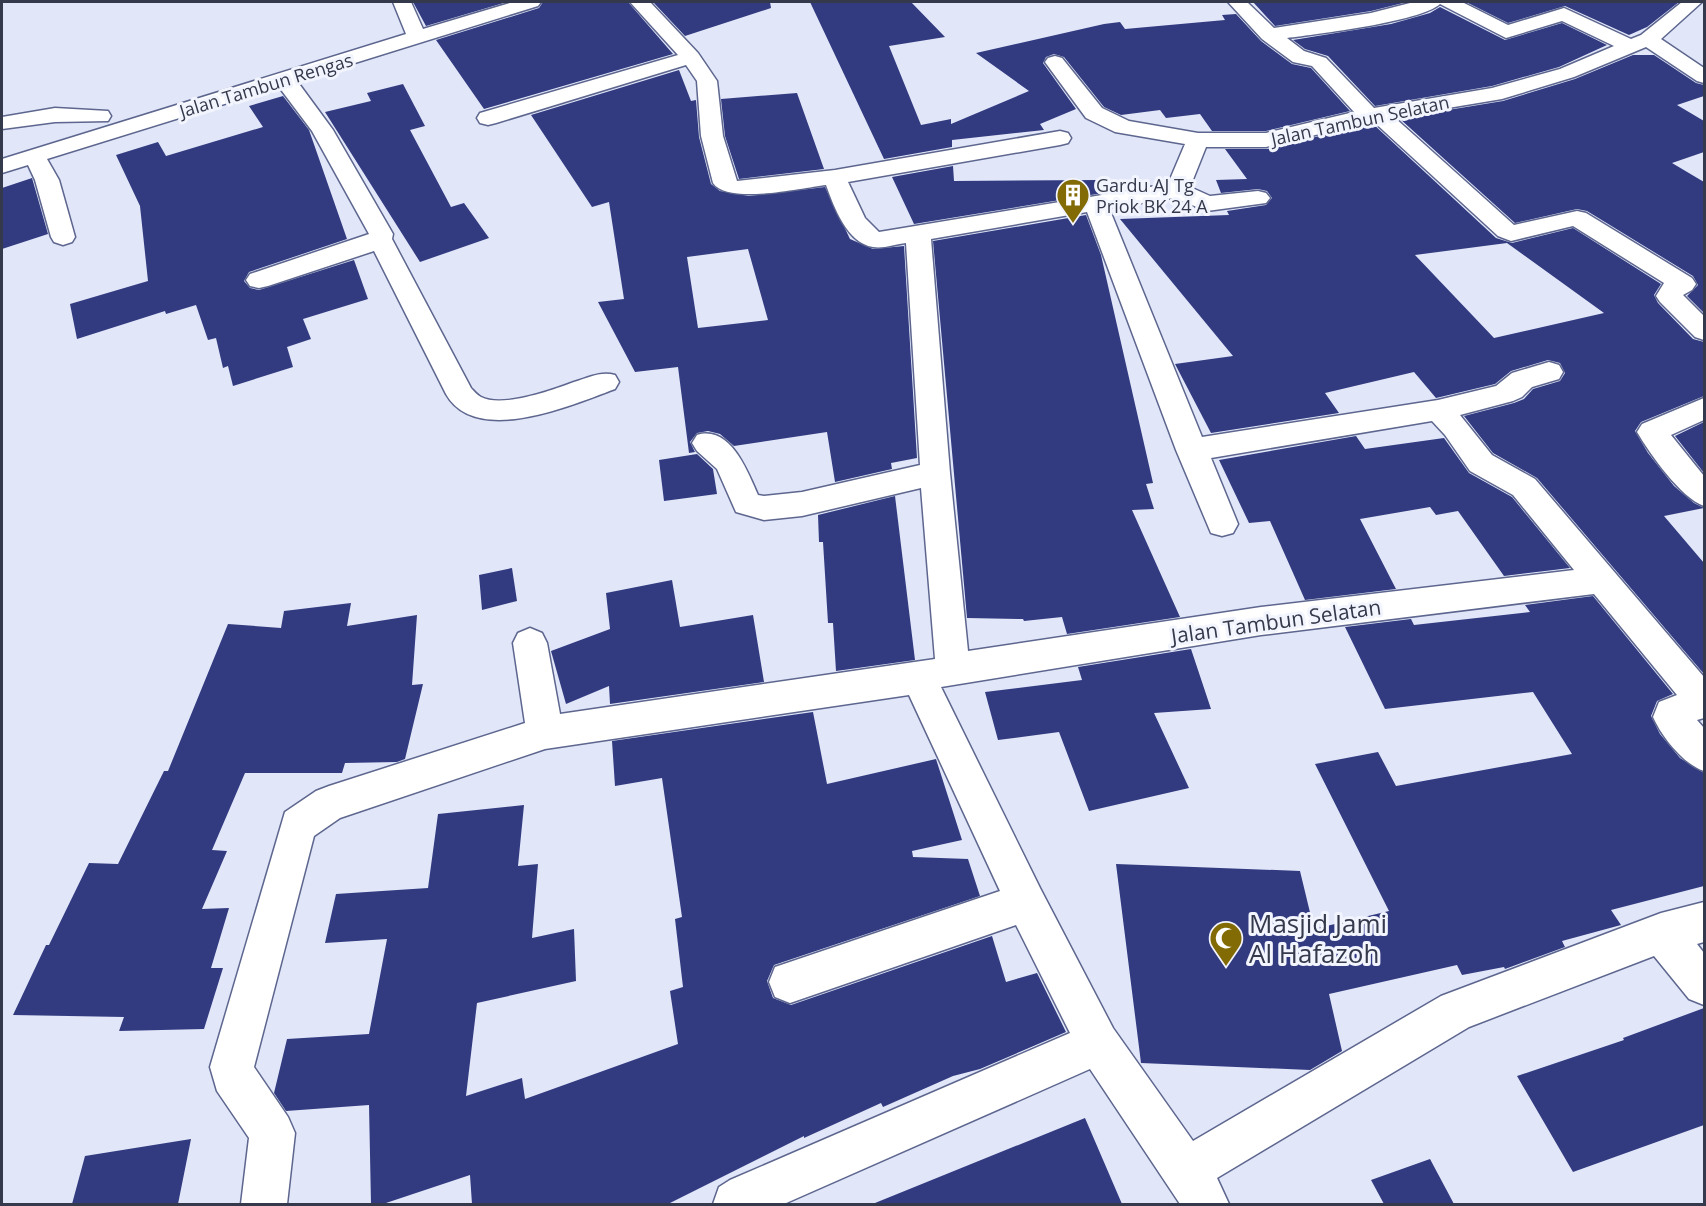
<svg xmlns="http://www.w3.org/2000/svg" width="1706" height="1206" font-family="'Open Sans',sans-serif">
	<rect width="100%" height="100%" fill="#e1e6f9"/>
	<!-- building -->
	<path fill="#323b80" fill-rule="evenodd" d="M413,2h94l-81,24z
		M543,2h85l45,52 -189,55 -48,-69 103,-32z
		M653,2h117l1,6 -86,28z
		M810,2h101l34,35 -56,9 32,79 30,-6v5l78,-33 -53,-38 128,-29 16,-2 5,7 100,-9 -3,-5 14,-1 25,27 31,23 19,4 39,43 -84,20h-54l-12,-17 -34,4 -6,-8 -39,5 -17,-8 -40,-50 -10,-3 -8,3 -3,6 33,46 -36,15 4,6 -92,10v7l-68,12z
		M1253,2h154l-36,9 -96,15z
		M1466,2h213l-32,25 -18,8 -64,-29 -57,17z
		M1440,7l65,33 57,-17 45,22 -48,22 -67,19 -117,20 -47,-50 -23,-7 -12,-9 98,-16 39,-11z
		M1633,55h21l42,28 8,2v11l-27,9 27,16v31l-32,11 32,19v131l-17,-17 11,-11 -5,-9 -106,-65 -10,-2 -62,14 -116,-105 104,-17 72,-22z
		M679,70l12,31 5,-1 3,37 12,47 9,7 29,5 76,-9 25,52 23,10 31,-3 13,212 -26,5 1,6 -57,13 -8,-50 -93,14 -14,-12 -12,-3 -11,2 -7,9 5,10 -6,1 -11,-86 -43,5 -37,-70 26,-3 -15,-97 -17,5 -61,-92zM748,249l20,71 -70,8 -11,-71z
		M403,84l22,42 -15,4 41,77 13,-4 25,35 -69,24 -95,-150 46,-11 -4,-8z
		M797,93l27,76 -85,10 -14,-43 -4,-37z
		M283,96l26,34 38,109 -98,33 -5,9 6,7 9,2 95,-30 14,39 -65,20 8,20 -24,8 6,20 -60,19 -5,-20 -5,2 -7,-30 -8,2 -12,-35 -30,9 -1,-3 -88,28 -7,-35 78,-23 -8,-75 -24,-51 42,-13 8,14 97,-29 -14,-21z
		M1372,123l124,115 16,5 61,-15 88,56 -7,11 4,8 35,36 11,3v54l-63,26 -6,9 13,22 26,33 20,17 10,5 -40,8 40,47v111l-167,-196 -44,-25 -29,-37 50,-13 10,-4 9,-10 27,-8 5,-8 -5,-10 -12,-3 -37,11 -16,13 -59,14 -22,-26 -89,21 14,20 -128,20 -36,-69 58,-8 -113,-137 109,-4 -2,-4 39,-6 6,-7 -5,-7 -9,-2 -37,4 -5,-13 31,-1 -22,-30h42zM1507,243l97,70 -110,25 -79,-83z
		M953,166l1,15 146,-1 3,13 -189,31 -22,-47z
		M32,178l16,56 -46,15v-61z
		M1086,215l15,40 52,228 -7,1 8,25 -22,1 48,107 -113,17 -5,-17 -38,4 -1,-2 -56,-1 -34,-377z
		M1704,422v51l-29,-37z
		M1356,436l9,13 79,-11 25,35 43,24 58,71 -66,8 -46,-65 -22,4 -6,-8 -70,12 36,70 -91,11 -35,-79 -21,2 -30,-63z
		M697,454l16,15 4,25 -53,7 -5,-41z
		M895,496l20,164 -79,11 -3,-48h-5l-5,-81h-4l-1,-27z
		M512,568l5,33 -35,9 -3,-35z
		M672,580l8,47 73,-12 11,67 -154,22 -1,-18 -43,18 -15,-53 59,-22 -4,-36z
		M1593,596l80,98 -16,7 -6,15 9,18 20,24 24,15v113l-93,24 10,15 -59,16 3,6 -60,22 -1,-2 -42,8 -5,-10 -128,29 13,57 -32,19 -169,-7 -25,-199 184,7 14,58 75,-18 -74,-147 63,-12 18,34 176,-32 -39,-62 -148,17 -40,-82 66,-8 3,6 116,-13 -5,-7z
		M351,603l-4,23 70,-11 -5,70 11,-1 -18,75 -8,3 -52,1 -3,10h-97l-33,77 15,1 -25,58 27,-1 -18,60h12l-19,61 -85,2 5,-14 -111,-2 33,-70h3l40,-82 29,1 46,-93h4l60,-147 53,4 3,-17z
		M1191,649l20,60 -57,4 35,75 -100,23 -30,-79 -61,8 -13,-48 97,-12 -4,-13z
		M813,712l14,72 109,-25 26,81 -50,11 1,6 55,2 12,37 -206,69 -7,16 6,17 18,7 201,-69 14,46 31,-9 29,59 -86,37 -27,7 -70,31 -2,-4 -77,35v-2l-136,68h-196l-2,-29 -87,29h-12l-2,-99 -83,6 -12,-18 13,-54 82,-5 18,-95 -62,4 11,-49 92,-6 10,-74 86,-9 -6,61 20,-2 -6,74 42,-9 2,52 -99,22 -11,93 56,-18 3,21 153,-55 -8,-53 13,-4 -8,-68 7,-2 -20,-139 -47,8 -3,-45z
		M1704,1008v117l-131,47 -56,-96 107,-36 -1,-2z
		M1085,1118l37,86h-246l-1,-1z
		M191,1139l-13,65h-106l13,-48z
		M1430,1159l24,45h-70l-13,-24z"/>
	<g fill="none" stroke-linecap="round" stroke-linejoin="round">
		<defs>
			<path id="minor" d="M393,2h18l12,27 90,-27h28l-3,4 -241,75 36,49 60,104 -1,5 79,149c3,3 6,7 10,9 21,11 72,-7 93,-15 14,-4 26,-11 41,-7l4,7 -4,7c-43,16 -139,58 -169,5l-72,-143 -106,35 -9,2 -9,-2 -4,-6 4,-6 119,-40 -57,-103 -33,-44 -232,72 12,21 16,57 -3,5 -9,3 -9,-3 -3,-5 -16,-57 -7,-15 -26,8v-14l404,-125z
				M630,2h20l48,51 19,28 6,55 14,45 98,-11 225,-39 8,2 3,5 -3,5 -8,2 -212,37 17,36 14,14 289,-48 17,-40 -70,-12 -29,-14 -41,-56 3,-4 7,-2 7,2 40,50 27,13 69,12h68l88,-21 -42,-46 -19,-4 -31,-23 -34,-37h19l27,26 97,-15 43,-11h48l46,23 56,-17 67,31 10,-4 41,-33h20l-41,37 43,29v15l-7,-2 -51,-34 -72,30 -72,22 -108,18 120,108 63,-14 9,2 106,65 4,6 -4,6 -9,5 21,21v24l-9,-3 -35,-35 -4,-6 8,-13 -91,-57 -62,15 -13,-5 -125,-115 -107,26h-60l-16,40 20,9 48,-5 8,2 4,5 -4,5 -59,8 -33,-13 -65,10 93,229 236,-37 58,-14 16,-13 37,-11 10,3 4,7 -4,7 -27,8 -10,10 -9,4 -53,14 32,40 43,24 169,198v41l-7,2 7,8v43c-21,-7 -42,-34 -51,-54l6,-15 18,-7 -83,-101 -333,41 -320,52 99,201 73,140 80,113 248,-145 220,-83 43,-11v40l-7,2 7,9v52l-15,-6 -35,-43 -185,71 -252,151 12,26h-49l-90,-135 -306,135h-71l6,-17 11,-7 340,-147 -54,-108 -226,78 -15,-6 -6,-15 6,-15 225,-76 -91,-196 -364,54 -205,69 -26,18 -60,231 34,50 7,16 -8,71h-46l8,-66 -32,-47 -7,-24 75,-255 31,-21 13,-5 196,-63 -12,-80 5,-10 12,-5 12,5 5,10 13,71 375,-55 -14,-171 -119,28 -38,4 -28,-8 -19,-43 -20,-18 -5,-8 5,-8c33,-10 50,35 61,60l6,1 38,-4 118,-27 -14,-222c-10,1 -23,6 -33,4 -26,-4 -39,-40 -47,-62 -25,3 -98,20 -113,-2l-12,-47 -4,-55 -11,-16 -190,58 -8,2 -8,-2 -3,-5 3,-5 198,-58zM1440,4l66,34 56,-17 52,25 -54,23 -68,19 -118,20 -48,-50 -22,-7 -17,-13c30,-4 133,-16 153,-34zM1087,212l89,238 35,83 11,3 11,-3 5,-9 -27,-66 221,-37 13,14 25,36 43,24 61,75 -313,37 -293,44 -18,-178 -19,-234z
				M55,108l53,3 3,5 -3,5 -53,1 -53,7v-12z
				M1704,398v22l-33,15 33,41v30c-23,-8 -54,-52 -67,-74l5,-8z"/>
		</defs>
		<!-- minor casing -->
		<use href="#minor" stroke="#5d668e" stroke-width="3"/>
		<!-- minor -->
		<use href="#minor" fill="#fff" fill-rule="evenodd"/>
	</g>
	<!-- icons -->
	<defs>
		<symbol id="building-pin" viewBox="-11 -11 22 30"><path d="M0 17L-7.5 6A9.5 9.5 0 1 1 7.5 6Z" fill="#826b05" stroke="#f2f4fe"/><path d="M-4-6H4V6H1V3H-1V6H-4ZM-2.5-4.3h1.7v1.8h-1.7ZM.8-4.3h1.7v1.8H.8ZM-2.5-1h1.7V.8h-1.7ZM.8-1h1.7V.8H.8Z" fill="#fff"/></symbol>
		<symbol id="mosque-pin" viewBox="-11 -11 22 30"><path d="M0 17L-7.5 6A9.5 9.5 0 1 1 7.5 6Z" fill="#826b05" stroke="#f2f4fe"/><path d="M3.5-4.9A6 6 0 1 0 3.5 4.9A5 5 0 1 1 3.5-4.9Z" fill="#fff"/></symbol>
	</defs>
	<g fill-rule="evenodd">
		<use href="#building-pin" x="1054" y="176" width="38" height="52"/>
		<use href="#mosque-pin" x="1207" y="919" width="38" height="52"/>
	</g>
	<g text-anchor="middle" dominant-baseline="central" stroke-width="6" stroke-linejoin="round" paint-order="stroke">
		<!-- far-street labels -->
		<g font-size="18" fill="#34394b" stroke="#f2f4fe">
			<text transform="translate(266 85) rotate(-17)">Jalan Tambun Rengas</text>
			<text transform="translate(1360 120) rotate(-12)">Jalan Tambun Selatan</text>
		</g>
		<!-- far-poi labels -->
		<g font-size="18" fill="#34394b" stroke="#f2f4fe" text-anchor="start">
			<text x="1096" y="185">Gardu AJ Tg<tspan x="1096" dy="21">Priok BK 24 A</tspan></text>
		</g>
		<!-- street labels -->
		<g font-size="21" fill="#34394b" stroke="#f2f4fe">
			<text transform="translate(1276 621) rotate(-8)">Jalan Tambun Selatan</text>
		</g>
		<!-- near-poi labels -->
		<g font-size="26" fill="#34394b" stroke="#f2f4fe" text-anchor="start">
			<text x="1249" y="923">Masjid Jami<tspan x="1249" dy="30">Al Hafazoh</tspan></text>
		</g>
	</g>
	<!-- border -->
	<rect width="1706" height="1206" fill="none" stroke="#34394b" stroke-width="6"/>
</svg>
